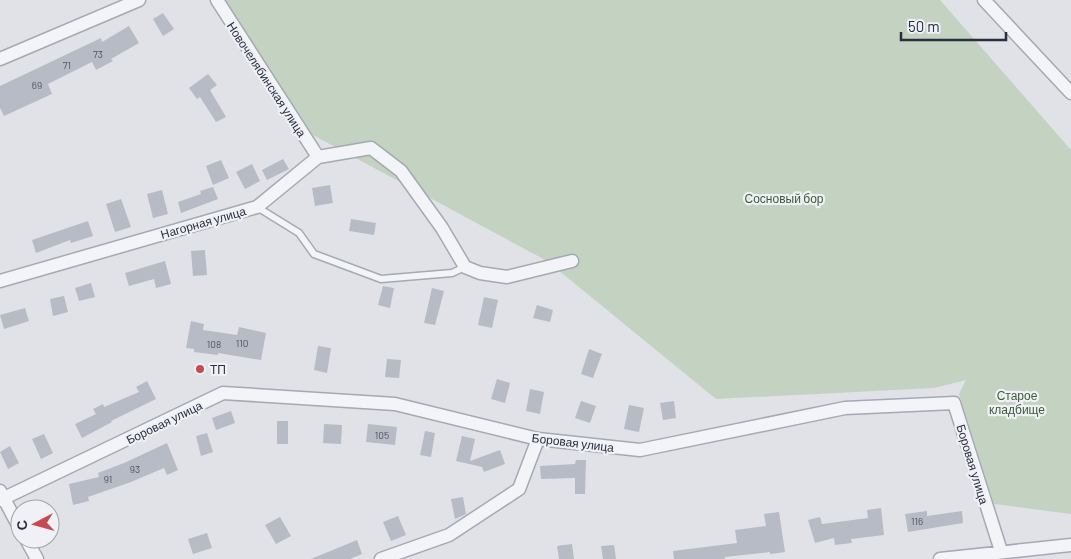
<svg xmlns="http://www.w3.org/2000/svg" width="1071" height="559" font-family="Barlow,sans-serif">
	<rect width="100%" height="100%" fill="#e0e2e8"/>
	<!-- green -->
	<path fill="#c4d2c1" d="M212,0h728l131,150v364l-77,-10 -35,-110 7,-14 -32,8 -218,11 -169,-138 -236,-127z"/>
	<!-- building -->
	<path fill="#b7bbc5" d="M163,13l11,16 -11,7 -10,-17z
		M129,26l10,17 -28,16 2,2 -17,9 -4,-8 -44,22 4,10 -48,22 -4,-8v-22l101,-48 1,4z
		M208,74l9,11 -7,5 16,27 -10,5 -16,-25 -3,2 -8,-11z
		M283,159l6,10 -22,11 -5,-10z
		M221,160l8,18 -16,7 -7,-19z
		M252,164l8,17 -15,8 -9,-17z
		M330,185l3,18 -18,3 -3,-18z
		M213,187l5,12 -37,14 -3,-11 23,-8 -1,-3z
		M162,190l6,24 -15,4 -6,-24z
		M121,199l10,28 -16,5 -9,-28z
		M351,219l25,4 -2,12 -25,-4z
		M88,221l5,15 -22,7 -1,-3 -34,13 -4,-13z
		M205,250l2,25 -14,1 -2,-25z
		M165,261l6,23 -15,4 -2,-9 -25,7 -4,-13z
		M91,283l4,14 -16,4 -4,-13z
		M383,286l11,2 -4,20 -12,-3z
		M432,288l12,3 -9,34 -11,-2z
		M64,296l4,16 -15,4 -3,-17z
		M484,297l14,3 -6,28 -14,-3z
		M537,305l16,5 -3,12 -17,-4z
		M25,308l4,13 -25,8 -4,-14z
		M191,321l13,3 -1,6 34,5 2,-8 27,6 -5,27 -43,-7v2l-24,-3v-3l-8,-1z
		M318,346l13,2 -4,25 -13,-3z
		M589,349l13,5 -9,24 -12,-4z
		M387,359l14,1 -2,18 -14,-1z
		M497,379l13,4 -5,20 -14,-4z
		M147,381l9,18 -45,22 1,1 -30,16 -7,-14 21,-10 -3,-5 10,-5 1,3 35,-15 -3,-5z
		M530,389l14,3 -4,22 -14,-3z
		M581,401l15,5 -6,17 -15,-5z
		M674,401l2,17 -13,2 -3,-17z
		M629,405l15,3 -5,24 -15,-3z
		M231,411l4,12 -19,7 -4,-12z
		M277,421h11v23h-11z
		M324,424l18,1 -1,19 -18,-1z
		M368,424l29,3 -2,18 -29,-3z
		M425,431l10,2 -4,24 -11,-2z
		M207,433l6,19 -12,4 -5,-20z
		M44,434l9,19 -12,6 -9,-20z
		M462,436l13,3 -5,22 30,-11 5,14 -21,8 -2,-5 -26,-6z
		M167,443l11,27 -11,5 -3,-7 -33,14 -43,15 1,4 -16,4 -4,-21 30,-7 -1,-4 26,-10z
		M10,446l9,17 -11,6 -8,-17z
		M576,460h10l-1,34h-10v-16l-34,1 -1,-13 35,-2z
		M463,497l3,17 -11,5 -4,-20z
		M881,508l3,27 -33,4 1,4 -17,2 -1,-7 -19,5 -7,-23 12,-3 2,7 46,-6 -1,-8z
		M927,511v5l35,-5 1,12 -55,9 -3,-18z
		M779,512l6,40 -15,2v-2l-45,5v2h-51l-1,-8 64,-8 -2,-13 31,-4 -2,-12z
		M398,516l8,19 -15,6 -8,-19z
		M280,517l11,19 -15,8 -11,-19z
		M207,533l5,15 -19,6 -5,-15z
		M357,540l5,14 -12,5h-39z
		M572,544l2,15h-15l-2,-13z
		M614,545l2,14h-13l-2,-13z"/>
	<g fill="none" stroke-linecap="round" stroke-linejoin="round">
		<defs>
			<path id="lane" d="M257,207l42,26 15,21 67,25 71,-6 13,-6"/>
			<path id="street" d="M217,0l101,157
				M984,0l87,93
				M0,59l139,-59
				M0,281l257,-74 61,-50 53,-9 30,23 41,57 23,39 15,6 27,4 65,-16
				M0,491l20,38
				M0,500l223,-107 172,11 143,35 102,11 205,-42 109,-5 47,148
				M26,539l11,20
				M381,559l68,-24 70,-46 19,-50
				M940,559l131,-14"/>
		</defs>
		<!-- lane casing -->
		<use href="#lane" stroke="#a5a9b2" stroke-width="9"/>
		<!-- street casing -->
		<use href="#street" stroke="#a5a9b2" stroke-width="15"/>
		<!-- lane -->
		<use href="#lane" stroke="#f2f4f7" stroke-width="6"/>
		<!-- street -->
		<use href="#street" stroke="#f2f4f7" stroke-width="12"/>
	</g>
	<!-- markers -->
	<circle fill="#c84a51" stroke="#eff1f6" stroke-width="2" cx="200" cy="369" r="5"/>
	<g text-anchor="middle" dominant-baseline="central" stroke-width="4.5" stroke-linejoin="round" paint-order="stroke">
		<!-- number labels -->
		<g font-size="10" fill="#4c5260">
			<text x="98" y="54">73</text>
			<text x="67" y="65">71</text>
			<text x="37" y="85">69</text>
			<text x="242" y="343">110</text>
			<text x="214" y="344">108</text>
			<text x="382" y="435">105</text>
			<text x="135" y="469">93</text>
			<text x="108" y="479">91</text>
			<text x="917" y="521">116</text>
		</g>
		<!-- street labels -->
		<g font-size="12" fill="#292f3f" stroke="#eff1f6">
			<text transform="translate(267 79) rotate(57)">Новочелябинская улица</text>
			<text transform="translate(203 222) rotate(-16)">Нагорная улица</text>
			<text transform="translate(164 422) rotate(-26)">Боровая улица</text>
			<text transform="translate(573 442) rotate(7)">Боровая улица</text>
			<text transform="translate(973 464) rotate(73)">Боровая улица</text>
		</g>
		<!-- park labels -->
		<g font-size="12" fill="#3a5a37" stroke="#eff1f6">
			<text x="784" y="198">Сосновый бор</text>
			<text x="1017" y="395">Старое<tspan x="1017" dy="14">кладбище</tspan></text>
		</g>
		<!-- poi labels -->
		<g font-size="12" fill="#292f3f" stroke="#eff1f6" text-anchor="start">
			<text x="210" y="369">ТП</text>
		</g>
	</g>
	<!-- north arrow -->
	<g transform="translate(35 524) rotate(264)"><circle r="24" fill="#eff1f6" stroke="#a0a3ad"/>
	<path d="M0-4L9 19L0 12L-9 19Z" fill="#c84a51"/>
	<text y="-8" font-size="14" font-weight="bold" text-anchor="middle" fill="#292f3f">С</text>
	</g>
	<!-- scale -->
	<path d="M901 32v8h105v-8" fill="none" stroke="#292f3f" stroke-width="2.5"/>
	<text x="908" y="32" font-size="15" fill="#292f3f" stroke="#eff1f6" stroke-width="4" paint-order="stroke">50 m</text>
</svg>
